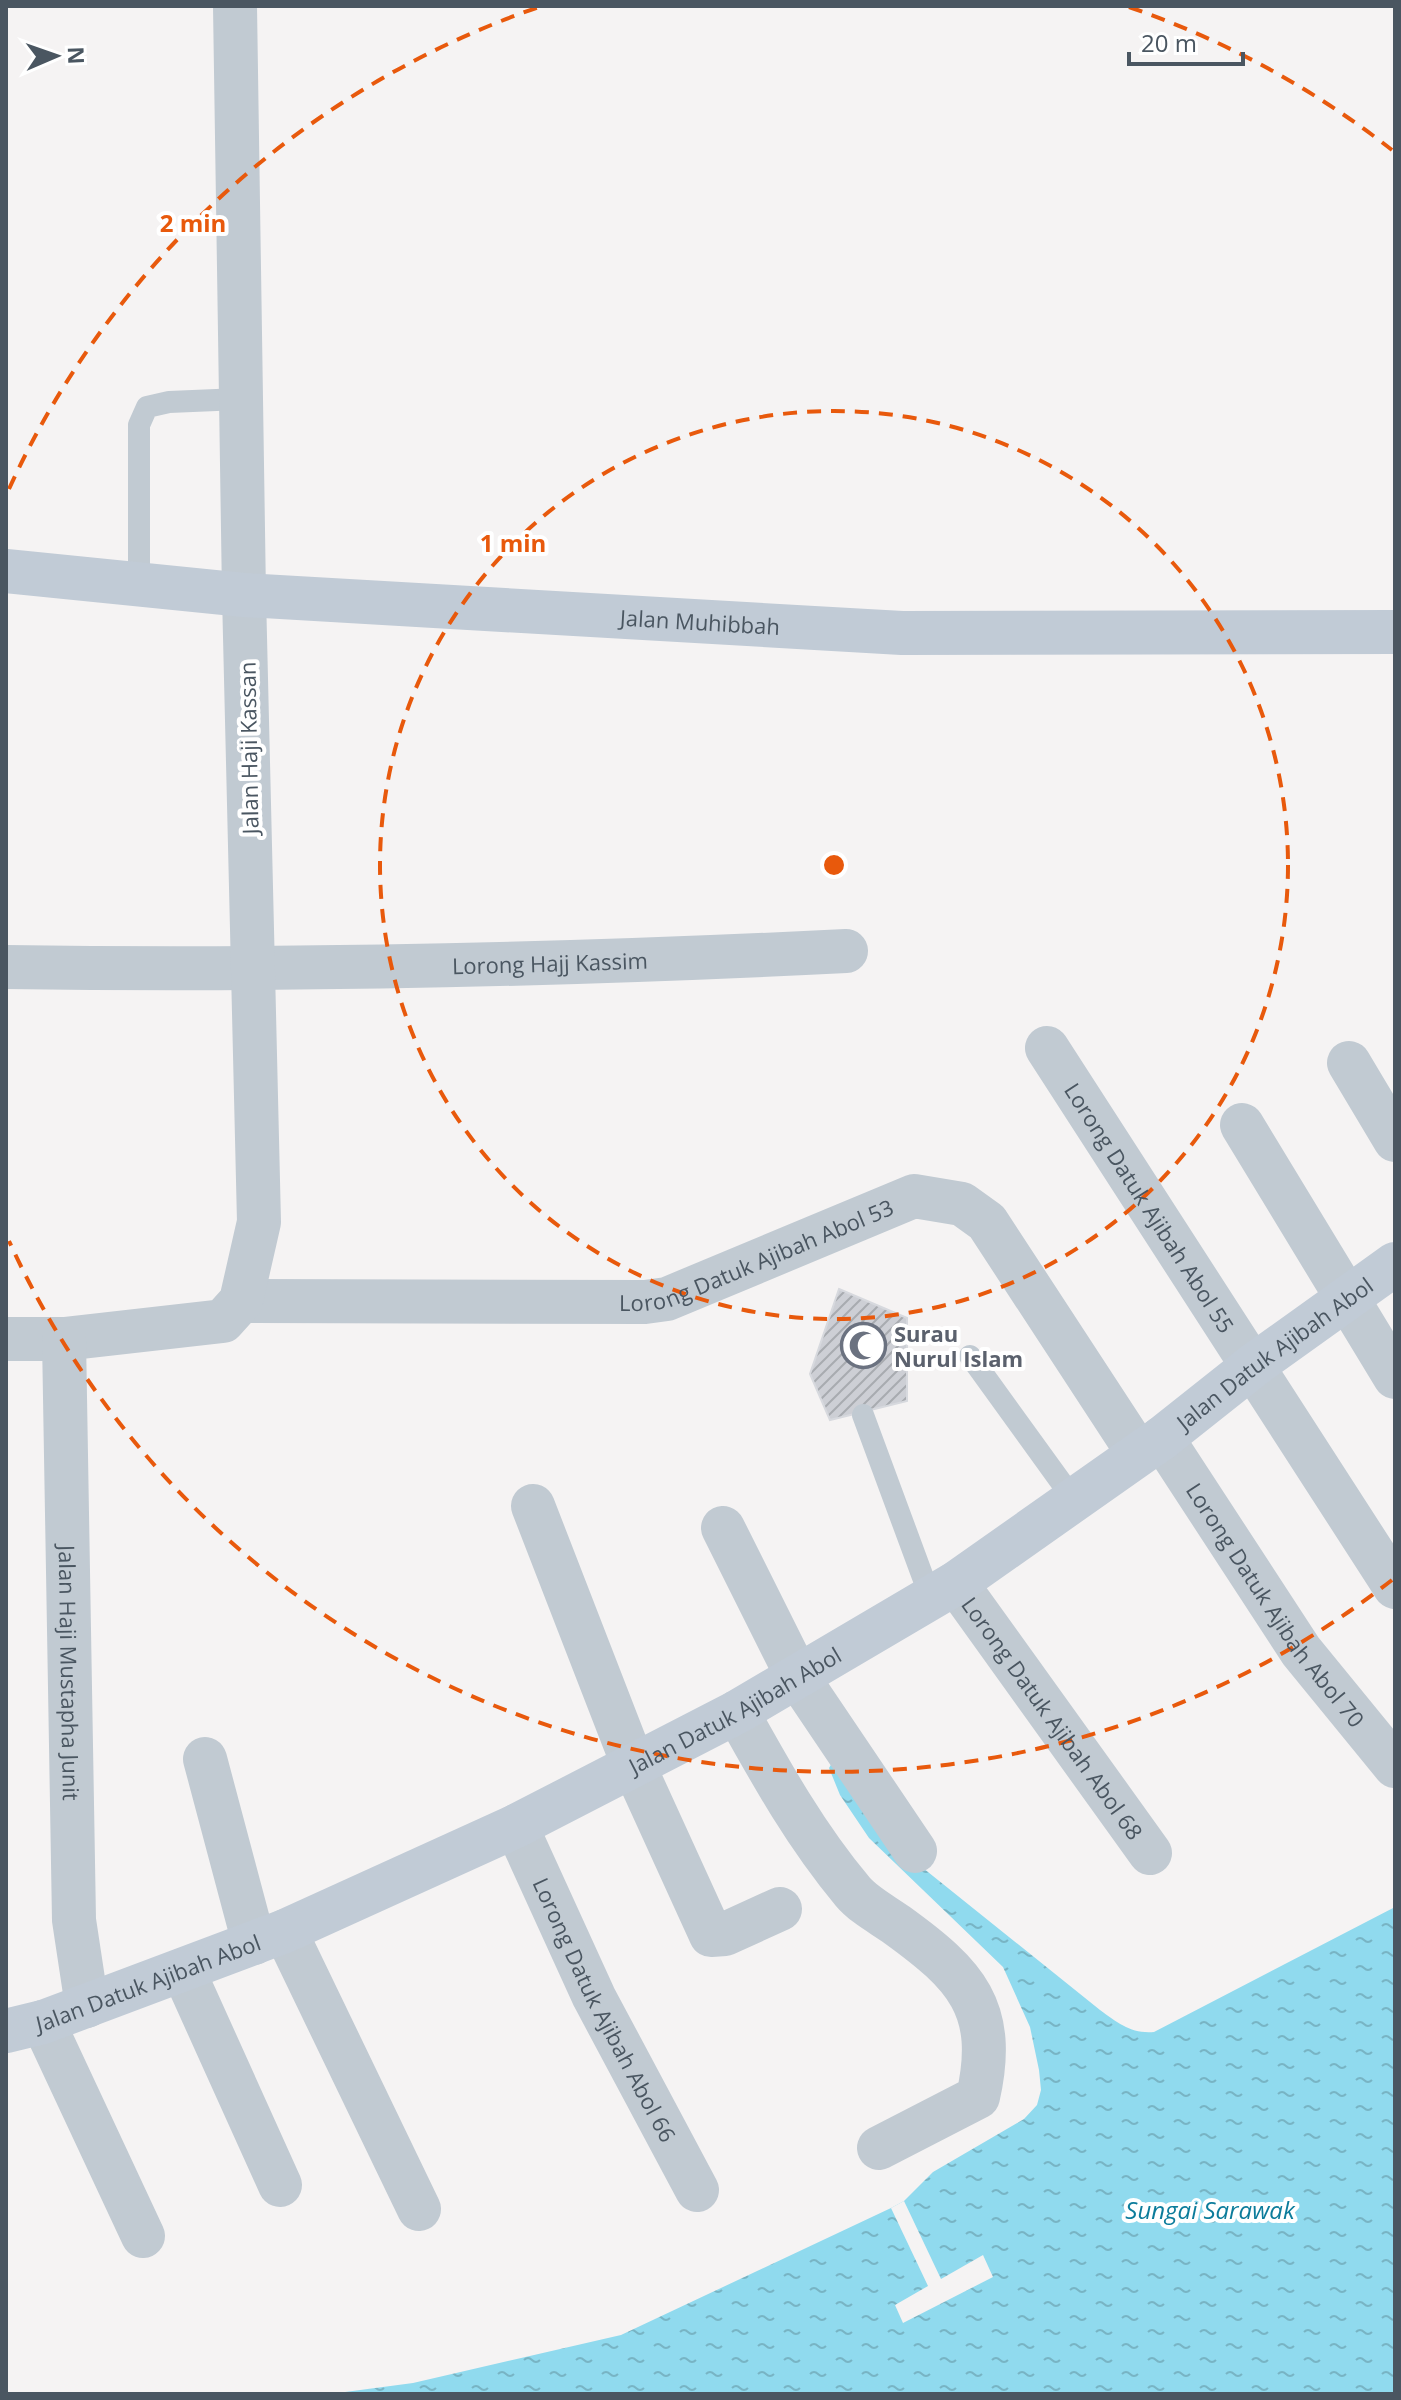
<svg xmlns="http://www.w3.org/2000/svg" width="1401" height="2400" font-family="'Open Sans',sans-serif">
	<defs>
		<pattern id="water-ripples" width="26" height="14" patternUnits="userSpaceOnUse" patternTransform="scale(2)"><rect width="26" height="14" fill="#90daee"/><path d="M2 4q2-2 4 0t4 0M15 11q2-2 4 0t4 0" fill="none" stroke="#78b4c4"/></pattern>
		<pattern id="building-hatch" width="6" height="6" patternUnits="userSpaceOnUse" patternTransform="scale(2)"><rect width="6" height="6" fill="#cdcfd5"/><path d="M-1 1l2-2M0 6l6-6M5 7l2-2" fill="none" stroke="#a8abb0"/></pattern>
	</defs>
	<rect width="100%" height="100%" fill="#f5f3f3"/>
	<!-- water -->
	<path fill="url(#water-ripples)" d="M832,1763l91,105 177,142c18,13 31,24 54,22l241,-125v487h-1065l83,-11 208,-48 270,-127 13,-7 29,-29 91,-53 13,-14 4,-15 -2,-20 -9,-43 -27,-60 -134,-129 -29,-43 -11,-27z"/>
	<!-- pier -->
	<path fill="#f5f3f3" d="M904,2201l37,78 42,-24 10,22 -90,46 -8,-18 33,-19 -37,-78z"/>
	<!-- building -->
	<path fill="url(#building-hatch)" stroke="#d7d9de" stroke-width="2" d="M839,1289l68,29v83l-77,19 -20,-46z"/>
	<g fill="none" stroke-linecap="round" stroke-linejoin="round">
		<!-- service -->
		<path stroke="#c1cad2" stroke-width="22" d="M139,586v-161l8,-18 22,-5 71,-3
			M970,1356l104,144
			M863,1415l68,184"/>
		<!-- minor -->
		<g stroke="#c1cad2" stroke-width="44">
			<path id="s1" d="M6,967c281,4 560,-2 840,-16"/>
			<path id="s2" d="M1047,1048l348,539"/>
			<path d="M1349,1063l46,77"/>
			<path d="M1242,1125l153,252"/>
			<path id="s3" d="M241,1301l404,1 22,-3 247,-103 48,8 25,18 151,231"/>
			<path d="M6,1339h58l159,-18 18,-20 18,-79 -15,-627 -9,-589"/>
			<path id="s4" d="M64,1339l10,581 13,86"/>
			<path id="s5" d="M1162,1438l139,213 94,115"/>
			<path d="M533,1506l100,258 78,171 14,-1 55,-25"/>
			<path d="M723,1528l74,148 118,175"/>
			<path id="s6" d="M956,1583l194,270"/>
			<path d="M737,1712c35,63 69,124 116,180 11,13 30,23 44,33 69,50 101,83 81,172l-99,51"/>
			<path d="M205,1759l49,184"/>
			<path id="s7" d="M516,1826l78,171 103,193"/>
			<path d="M285,1931l134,278"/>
			<path d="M183,1970l97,215"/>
			<path d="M43,2022l100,214"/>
		</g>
		<!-- secondary -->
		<g stroke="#c1cbd6" stroke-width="44">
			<path id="s8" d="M6,571l238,24 658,38 493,-1"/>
			<path id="s9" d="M6,2031l37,-9 242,-91 231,-105 221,-114 219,-129 206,-145 92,-73 141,-101"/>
		</g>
	</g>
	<!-- distance rings -->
	<g fill="none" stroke="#e8590c" stroke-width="4" stroke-dasharray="14 10">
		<circle cx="834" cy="865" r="454"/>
		<path d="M1392 1580A907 907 0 0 1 9 1241M9 489A907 907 0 0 1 539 7M1129 7A907 907 0 0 1 1392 150"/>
	</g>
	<!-- icons -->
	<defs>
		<symbol id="mosque-ring" viewBox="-11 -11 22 22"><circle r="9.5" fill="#fff" stroke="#6b7280" stroke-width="1.5"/><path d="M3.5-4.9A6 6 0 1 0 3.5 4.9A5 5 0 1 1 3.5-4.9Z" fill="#6b7280"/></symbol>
	</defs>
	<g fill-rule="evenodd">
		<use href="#mosque-ring" x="838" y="1320" width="51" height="51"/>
	</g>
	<g text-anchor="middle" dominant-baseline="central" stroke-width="8" stroke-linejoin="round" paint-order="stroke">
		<!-- street labels -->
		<g font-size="22" fill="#4a5661" stroke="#fff">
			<text stroke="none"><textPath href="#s8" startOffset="696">Jalan Muhibbah</textPath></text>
			<text transform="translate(248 748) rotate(-91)">Jalan Haji Kassan</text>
			<text stroke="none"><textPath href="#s1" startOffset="544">Lorong Hajj Kassim</textPath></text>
			<text stroke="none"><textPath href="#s2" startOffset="190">Lorong Datuk Ajibah Abol 55</textPath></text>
			<text stroke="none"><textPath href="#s3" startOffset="524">Lorong Datuk Ajibah Abol 53</textPath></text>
			<text stroke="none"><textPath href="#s9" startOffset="1446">Jalan Datuk Ajibah Abol</textPath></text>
			<text stroke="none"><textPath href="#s5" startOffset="202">Lorong Datuk Ajibah Abol 70</textPath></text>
			<text stroke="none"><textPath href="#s4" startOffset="334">Jalan Haji Mustapha Junit</textPath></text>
			<text stroke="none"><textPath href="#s9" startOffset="798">Jalan Datuk Ajibah Abol</textPath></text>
			<text stroke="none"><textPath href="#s6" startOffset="166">Lorong Datuk Ajibah Abol 68</textPath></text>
			<text stroke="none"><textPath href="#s9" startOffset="150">Jalan Datuk Ajibah Abol</textPath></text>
			<text stroke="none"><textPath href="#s7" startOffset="204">Lorong Datuk Ajibah Abol 66</textPath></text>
		</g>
		<!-- worship labels -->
		<g font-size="22" font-weight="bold" fill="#5b616d" stroke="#fff" text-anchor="start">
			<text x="894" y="1333">Surau<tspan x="894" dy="25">Nurul Islam</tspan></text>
		</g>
		<!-- water labels -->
		<g font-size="24" font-style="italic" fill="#0c7c9b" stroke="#fff">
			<text x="1210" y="2209">Sungai Sarawak</text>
		</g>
	</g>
	<circle cx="834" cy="865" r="12" fill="#e8590c" stroke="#fff" stroke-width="4"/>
	<g font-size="24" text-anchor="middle" font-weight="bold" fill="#e8590c" stroke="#fff" stroke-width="8" stroke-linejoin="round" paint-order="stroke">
		<text x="193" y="232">2 min</text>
		<text x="513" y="552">1 min</text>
	</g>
	<!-- border -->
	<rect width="1401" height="2400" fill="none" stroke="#4a5661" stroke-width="16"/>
	<!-- north arrow -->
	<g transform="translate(56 56) rotate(88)" stroke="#ffffff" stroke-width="6" paint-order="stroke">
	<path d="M0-6L14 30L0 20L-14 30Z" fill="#4a5661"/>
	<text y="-12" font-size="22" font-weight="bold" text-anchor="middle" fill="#4a5661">N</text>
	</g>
	<!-- scale -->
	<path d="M1129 52v12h114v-12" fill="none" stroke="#4a5661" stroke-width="4"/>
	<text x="1141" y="52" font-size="24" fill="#4a5661" stroke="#ffffff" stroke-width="6" paint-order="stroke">20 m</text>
</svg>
